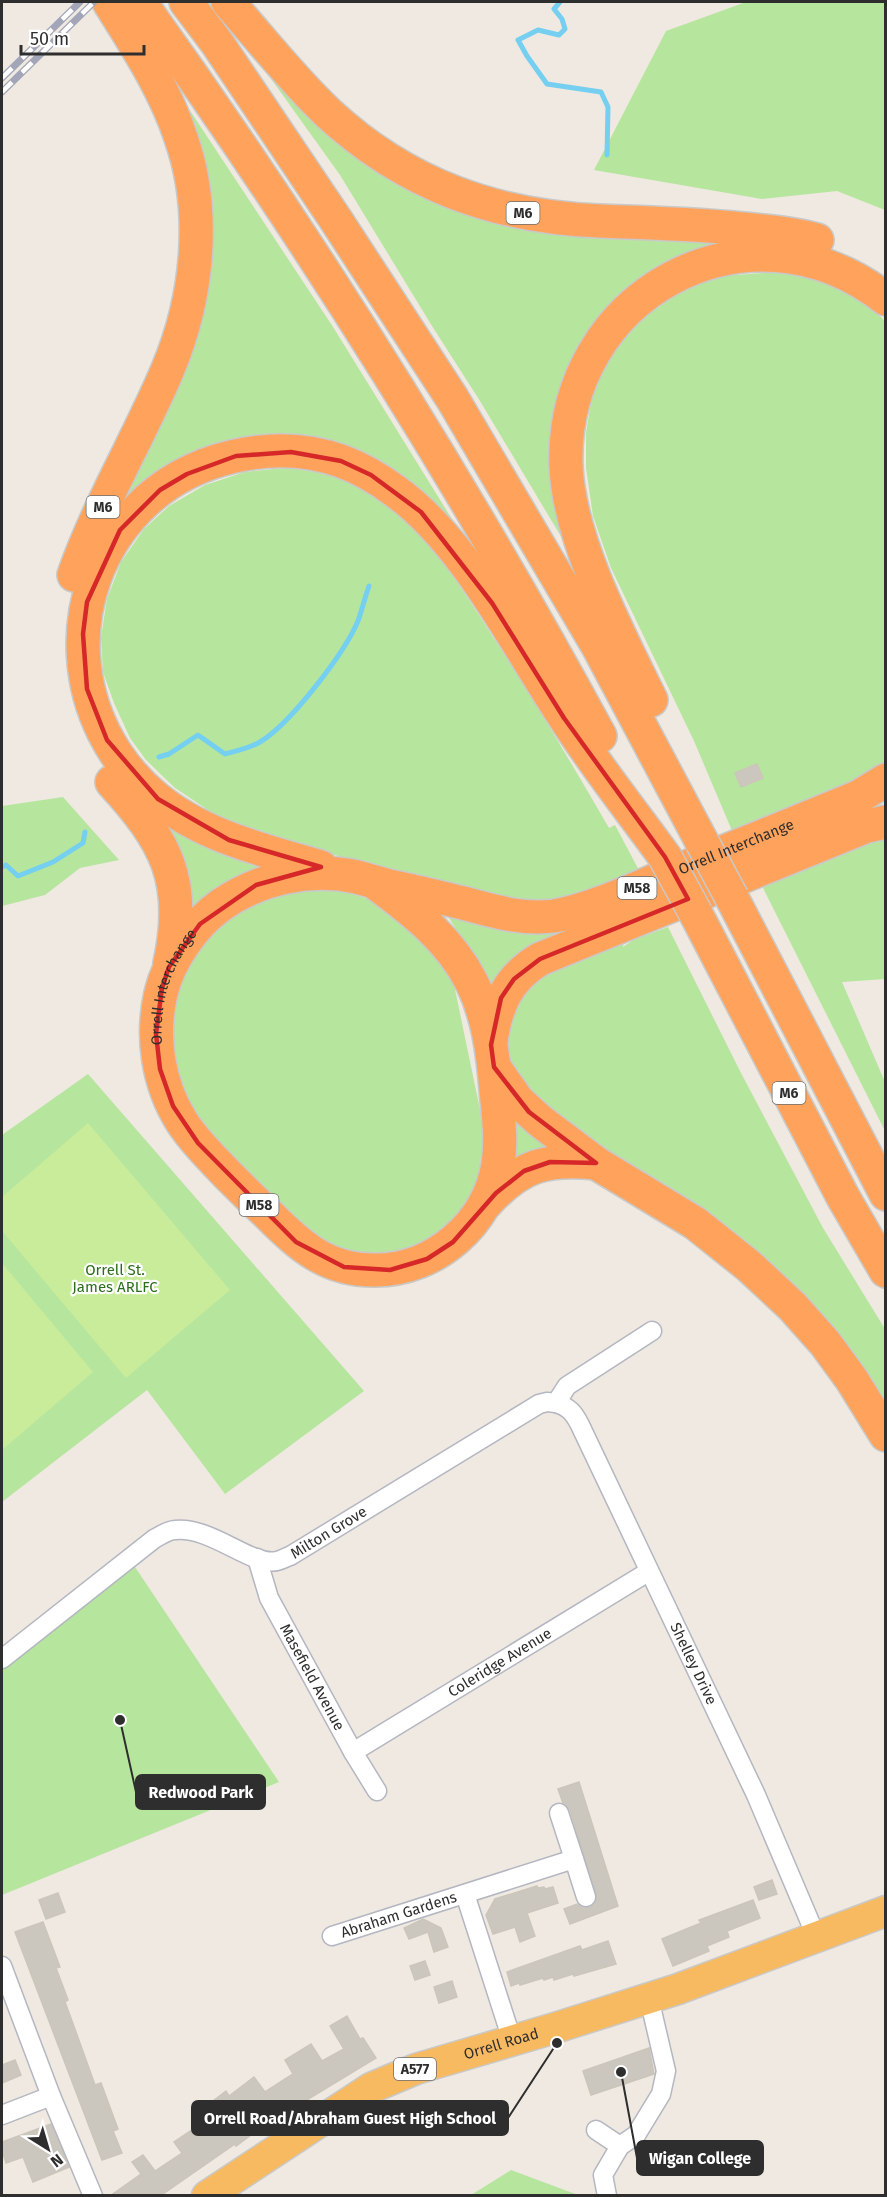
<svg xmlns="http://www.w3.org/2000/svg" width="887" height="2197" font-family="'Fira Sans',sans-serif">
	<rect width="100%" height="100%" fill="#efe9e1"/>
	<!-- green -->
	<path fill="#b6e59e" d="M746,2h139v208l-48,-19 -75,8 -168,-29 72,-139z
		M236,30l155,147 324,59 15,10 -153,115 7,214 -104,-174 -48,-75 -92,-151z
		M167,76l166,251 148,239 -47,-54 -163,-73 -169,99 95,-219z
		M778,272l50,11 46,27 11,11v442l-13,12 -139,58 -39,-92 -83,-173 -18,-52 -7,-48v-35l5,-31 12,-31 8,-16 31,-36 41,-29 39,-14z
		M283,468c35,2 69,11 98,32 49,36 80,87 112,137 41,63 79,127 116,191l6,-3 27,51 -75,27 -89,-2 -258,-83 -45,-30 -29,-28 -16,-22 -16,-35 -11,-31 -2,-35 6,-38 14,-37 23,-33 25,-23 36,-21 40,-13z
		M63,797l56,63 -39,8 -35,27 -43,11v-100z
		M159,823l8,1 40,22 57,23 -77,52z
		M885,835v144l-43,3 43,100v49l-125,-249z
		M315,887l25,3 28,9 29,12 55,64 31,149 3,33 -4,23 -29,45 -48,28 -59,3 -33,-15 -112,-114 -30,-62 4,-74 18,-40 25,-29 32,-20z
		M445,912l139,9 -96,78 -17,-47z
		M668,927l73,146 82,155 62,101v92l-17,-28 -353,-314 -8,-27 -2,-27 30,-48 90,-42 -2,12 10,-7z
		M88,1074l276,317 -139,103 -78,-104 -145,112v-367z
		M519,1117l47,36 -59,20 2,-46z
		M129,1558l150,224 -277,113v-237z
		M511,2170l67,25h-107z"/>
	<!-- pitch -->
	<path fill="#c9ec9a" d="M88,1123l142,167 -104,88 -124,-147v-34z
		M2,1263l91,109 -91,78z"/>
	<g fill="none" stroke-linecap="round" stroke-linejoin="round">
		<!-- stream -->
		<path stroke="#75cff0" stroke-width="5" d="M560,2l-6,7 8,10 3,10 -6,6 -21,-5 -20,10 9,16 20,28 54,8 7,15 -1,48
			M159,757l10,-3 29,-19 27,19c12,-3 25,-6 35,-12 30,-18 84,-88 98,-121 4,-11 7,-24 11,-35
			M2,867l4,-2 12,11 35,-14 30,-19 2,-11"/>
	</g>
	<!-- building -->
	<path fill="#cbc7bf" stroke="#cbc5ba" stroke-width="1.5" d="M757,764l6,14 -22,9 -6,-14z
		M579,1782l39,124 -48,18 -6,-15 13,-5 6,4h6l5,-3 3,-6 -27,-89 -7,-7 -5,-14z
		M772,1880l5,14 -18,6 -5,-13z
		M537,1886l1,2 6,-1 1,2 8,-2 5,16 -31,10 8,23 -15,6 -5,-15 -22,7 -7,-19 9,-16z
		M58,1893l7,19 -19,7 -7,-19z
		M753,1900l7,18 -33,13 2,6 -22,9 2,5 -36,15 -11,-27 39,-16 -2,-3z
		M423,1919l18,9 7,19 -14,5 -6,-20 -19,7 -5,-11z
		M43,1922l17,45 -4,1 12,32 -3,2 7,19 23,64 6,-2 17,46 -5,2 9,22 -20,7 -87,-228z
		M608,1941l8,23 -42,12 -1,-2 -19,6 -1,-3 -9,3 -1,-2 -23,7 -1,-2 -8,3 -4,-14 73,-26 2,4z
		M425,1961l5,14 -15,5 -5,-14z
		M452,1981l5,16 -18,6 -5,-16z
		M347,2016l13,23 3,-1 13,20 -76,46 -18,13 -1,-2 -7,3 -38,28 -1,-2 -75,52h-50l31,-22 -9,-12 11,-7 12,16 27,-18 -8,-11 28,-19 -6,-9 30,-23 3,5 25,-19 11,15 28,-18 -8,-14 26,-16 11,17 22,-12 -14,-23z
		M649,2048l5,26 -63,21 -8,-24z
		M15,2060l6,15 -19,8v-18z
		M51,2124l18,43 -36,15 -10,-25 -17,6 -4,-13v-8z"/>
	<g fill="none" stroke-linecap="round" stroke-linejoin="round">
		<defs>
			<g id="minor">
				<path id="s1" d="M556,1403c13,4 18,10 24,22l176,370 60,141"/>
				<path id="s2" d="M257,1558l12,40 84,154 24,39"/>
				<path id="s3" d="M2,1659l152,-120c6,-3 14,-9 21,-9 36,-4 77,37 102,31 5,-1 9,-4 13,-5l249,-152 8,-2 9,1 11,-17 85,-55"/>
				<path id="s4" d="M353,1752l295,-180"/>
				<path d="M559,1813l15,46"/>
				<path d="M465,1894l47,146"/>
				<path id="s5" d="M332,1936l242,-77 12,38"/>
				<path d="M2,1966l49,130 42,100"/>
				<path d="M2,2115l49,-19"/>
				<path d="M596,2130l24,16"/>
				<path d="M607,2196l-4,-21 17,-29 16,-11 25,-41 5,-23 -17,-73"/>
			</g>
			<g id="trunk">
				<path id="s6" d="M207,2196l164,-108 45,-19 139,-41 123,-39 208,-78"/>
			</g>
			<g id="motorway">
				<path d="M140,2c168,235 322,480 460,734"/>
				<path d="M186,2l31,41 119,177 116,178 147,250 103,194"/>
				<path d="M228,2c33,37 64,77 100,111 78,72 168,104 272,108 51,2 103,3 154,9 21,2 42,4 63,10"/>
				<path d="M74,575c25,-71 65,-137 94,-206 30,-72 39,-157 13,-231 -16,-49 -45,-93 -72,-136"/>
				<path d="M651,700c-32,-65 -82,-160 -85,-234 -6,-171 182,-275 320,-167"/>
				<path d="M112,782c54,59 76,99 58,181"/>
				<path d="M321,867c-58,-17 -119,-31 -166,-70 -88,-73 -97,-206 -17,-288 50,-52 135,-72 203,-48 19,7 38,18 54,30 70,50 121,153 168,224 31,49 68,95 102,142"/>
				<path id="s7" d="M374,882c39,29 76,57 98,101 16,32 21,70 24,106 2,25 6,50 2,75 -9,59 -63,106 -122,106 -49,1 -76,-24 -108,-56 -14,-13 -28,-27 -42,-41 -15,-16 -32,-32 -44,-51 -24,-38 -31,-85 -21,-129 8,-33 32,-68 60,-88 39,-27 89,-38 136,-28 11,3 21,6 32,9 25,5 49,11 74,17 30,8 59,17 91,13 37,-6 83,-28 118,-43 62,-25 124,-51 186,-76l28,-17"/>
				<path d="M732,898l154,296"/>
				<path d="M696,914l147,283 43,74"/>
				<path d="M491,1041c5,-36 17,-63 49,-82l327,-133 19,-4"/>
				<path d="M494,1067l24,34 22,20 56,42 99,60 54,43 43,40 33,37 27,37 34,55"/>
				<path d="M486,1203c35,-38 60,-45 110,-40"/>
			</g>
		</defs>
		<!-- minor casing -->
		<use href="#minor" stroke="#b4b7c1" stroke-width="21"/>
		<!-- trunk casing -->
		<use href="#trunk" stroke="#c9c9c9" stroke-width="33"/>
		<!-- motorway casing -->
		<use href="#motorway" stroke="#c9c9c9" stroke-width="36"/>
		<!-- minor -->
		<use href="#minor" stroke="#fff" stroke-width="18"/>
		<!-- trunk -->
		<use href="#trunk" stroke="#f8ba60" stroke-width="30"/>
		<!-- motorway -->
		<use href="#motorway" stroke="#ffa35c" stroke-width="33"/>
		<defs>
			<path id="rail" d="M2,78l78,-76
				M2,92l92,-90"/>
		</defs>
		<!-- rail casing -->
		<use href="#rail" stroke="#a3a6b8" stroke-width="7"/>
		<!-- rail -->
		<use href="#rail" stroke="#fff" stroke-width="4.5" stroke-dasharray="14" stroke-linecap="butt"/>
		<defs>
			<path id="motorway-bridge" d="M702,842l30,56
				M665,857l31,57"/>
		</defs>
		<!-- motorway-bridge casing -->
		<use href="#motorway-bridge" stroke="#c9c9c9" stroke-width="36" stroke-linecap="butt"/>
		<!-- motorway-bridge -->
		<use href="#motorway-bridge" stroke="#ffa35c" stroke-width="33"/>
	</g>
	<!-- marked area -->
	<path fill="none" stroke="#d62828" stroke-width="4.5" stroke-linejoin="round" d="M291,452l50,9 30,14 50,37 71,91 72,115 101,139 23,42 -148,60 -26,20 -13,19 -10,47 3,22 35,45 67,51 -46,-1 -26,9 -28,22 -43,49 -26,17 -37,11 -46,-3 -48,-25 -98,-99 -25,-37 -13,-37 -4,-35 6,-46 7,-21 31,-43 56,-39 65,-18 -92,-27 -71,-41 -51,-59 -20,-51 -4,-55 4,-32 33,-72 40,-40 27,-16 49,-18z"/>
	<g text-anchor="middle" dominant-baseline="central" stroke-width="4.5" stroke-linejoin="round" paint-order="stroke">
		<!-- shield labels -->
		<g fill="#fff" stroke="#6d6d6d" stroke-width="1.5">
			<rect x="506.5" y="202" width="33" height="22" rx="4.5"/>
			<rect x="86.5" y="496" width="33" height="22" rx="4.5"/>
			<rect x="617.5" y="877" width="39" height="22" rx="4.5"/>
			<rect x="772.5" y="1082" width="33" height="22" rx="4.5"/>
			<rect x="239.5" y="1194" width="39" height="22" rx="4.5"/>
			<rect x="394" y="2058" width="42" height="22" rx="4.5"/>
		</g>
		<g font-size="14" font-weight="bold" fill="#2e2e2e">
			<text x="523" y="213">M6</text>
			<text x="103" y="507">M6</text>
			<text x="637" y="888">M58</text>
			<text x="789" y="1093">M6</text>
			<text x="259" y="1205">M58</text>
			<text x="415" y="2069">A577</text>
		</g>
		<!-- street labels -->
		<g font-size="15" fill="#2e2e2e" stroke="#fff">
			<text stroke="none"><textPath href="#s7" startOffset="1536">Orrell Interchange</textPath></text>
			<text stroke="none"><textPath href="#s7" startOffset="897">Orrell Interchange</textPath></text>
			<text stroke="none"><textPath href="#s3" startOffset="384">Milton Grove</textPath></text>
			<text stroke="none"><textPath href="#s4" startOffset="172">Coleridge Avenue</textPath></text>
			<text stroke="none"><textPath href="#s1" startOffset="298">Shelley Drive</textPath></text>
			<text stroke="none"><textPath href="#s2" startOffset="132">Masefield Avenue</textPath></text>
			<text stroke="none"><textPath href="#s5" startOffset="70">Abraham Gardens</textPath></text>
			<text stroke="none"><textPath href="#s6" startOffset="334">Orrell Road</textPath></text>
		</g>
		<!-- park labels -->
		<g font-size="15" fill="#2c6e1b" stroke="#fff">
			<text x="115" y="1270">Orrell St.<tspan x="115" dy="17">James ARLFC</tspan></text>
		</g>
	</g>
	<!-- callouts -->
	<path fill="none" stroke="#2e2e2e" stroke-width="2" d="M120 1720L136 1792M557 2043L508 2118M621 2072L637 2158"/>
	<g fill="#2e2e2e" stroke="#fff" stroke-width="2">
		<circle cx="120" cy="1720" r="6"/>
		<circle cx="557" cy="2043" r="6"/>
		<circle cx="621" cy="2072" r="6"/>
	</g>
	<g fill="#2e2e2e" stroke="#2e2e2e" stroke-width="2">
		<rect x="136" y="1775" width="129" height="34" rx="6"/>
		<rect x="192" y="2101" width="316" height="34" rx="6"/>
		<rect x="637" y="2141" width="126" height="34" rx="6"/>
	</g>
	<g font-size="16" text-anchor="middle" font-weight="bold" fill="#fff">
		<text x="201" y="1798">Redwood Park</text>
		<text x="350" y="2124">Orrell Road/Abraham Guest High School</text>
		<text x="700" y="2164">Wigan College</text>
	</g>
	<!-- border -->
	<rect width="887" height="2197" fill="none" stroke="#2e2e2e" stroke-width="6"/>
	<!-- north arrow -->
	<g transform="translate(48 2149) rotate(143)" stroke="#ffffff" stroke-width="4.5" paint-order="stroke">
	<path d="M0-4.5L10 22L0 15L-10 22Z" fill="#2e2e2e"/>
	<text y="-9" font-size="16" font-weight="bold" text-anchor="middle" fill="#2e2e2e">N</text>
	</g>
	<!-- scale -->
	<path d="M21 45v9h123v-9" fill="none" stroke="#2e2e2e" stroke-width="3"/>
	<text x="30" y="45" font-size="18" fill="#2e2e2e" stroke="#ffffff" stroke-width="4.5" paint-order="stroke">50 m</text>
</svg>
